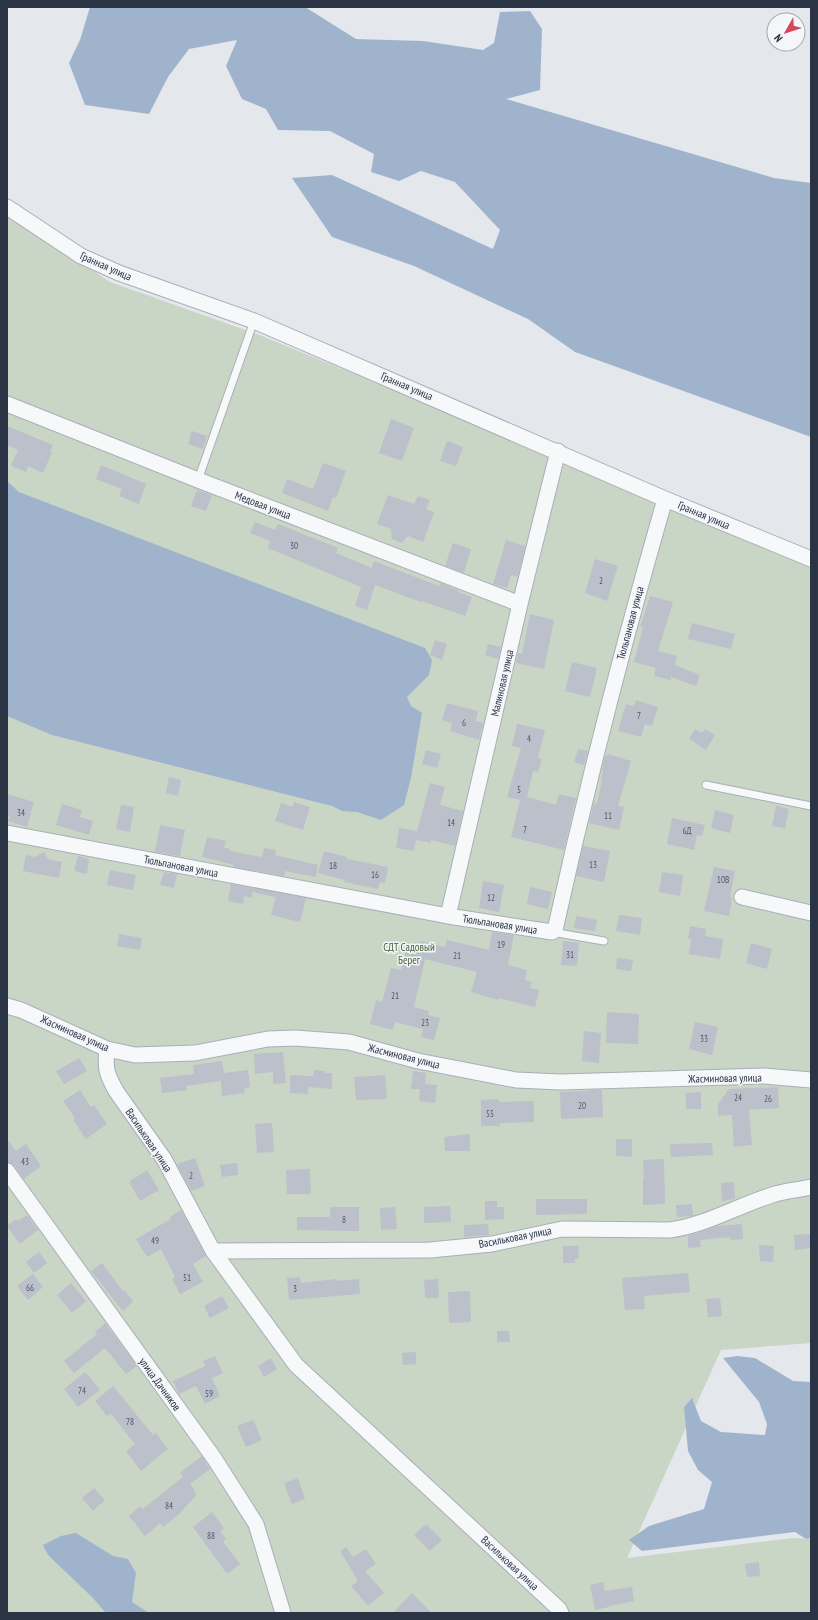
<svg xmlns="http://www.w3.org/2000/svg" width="818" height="1620" font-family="'PT Sans Narrow',sans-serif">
	<rect width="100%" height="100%" fill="#e4e7ec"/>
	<!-- green -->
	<path fill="#c9d6c5" d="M7,214l103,68 147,52 290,119 264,111v779l-90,7 -94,208 166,-20 18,1v74h-804z"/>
	<!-- water -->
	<path fill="#9fb4cc" d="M90,7h215l51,32 67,2 60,9 11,-7 6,-31 30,-1 12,18 -2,61 -34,9 268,79 37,5v254l-236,-85 -47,-33 -114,-53 -82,-29 -40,-59 40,-3 161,74 7,-19 -45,-48 -34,-11 -22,10 -28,-9 3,-18 -44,-23 -52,-1 -12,-21 -24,-10 -16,-33 11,-26 -48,9 -21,28 -19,37 -64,-9 -16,-42 11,-23z
		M7,481l12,11 406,156 7,12 -3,15 -22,22 4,9 11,7 -11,65 -7,27 -23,15 -24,-8 -15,-1 -10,-5 -280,-71 -45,-19z
		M737,1356l18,2 38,23 18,1v156l-5,1 -11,-7 -153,19 -13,-11 20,-14 55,-17 8,-27 -14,-12 -10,-19 -4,-44 8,-9 9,23 20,11 44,3 2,-11 -8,-22 -36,-44z
		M76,1533l37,23 15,3 8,14 -4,29 17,11h-43l-14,-16 -44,-42 -5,-10 18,-9z"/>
	<!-- building -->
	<path fill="#bbc0ca" d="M391,419l23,9 -12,33 -23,-8z
		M7,426l46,19 -3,6 2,1 -9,21 -15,-7 -2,6 -15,-6 7,-16 -11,-5z
		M192,431l15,5 -4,13 -15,-5z
		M447,441l16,6 -7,19 -16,-5z
		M323,463l23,8 -10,27 -3,-1 -5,14 -46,-18 5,-14 26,10z
		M101,465l45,19 -7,20 -20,-8 3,-7 -26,-10z
		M197,490l15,5 -6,16 -15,-5z
		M388,495l26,9 4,-8 12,4 -4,9 8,3 -11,30 -15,-6 -6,7 -10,-4 -1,-10 -14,-5z
		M255,522l20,8 3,-6 60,24 -2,5 36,15 2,-7 65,25 1,-3 18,7v2l14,5 -7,19 -43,-15 -1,1 -46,-17 -8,25 -12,-4 6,-19 -93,-39 2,-7 -20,-8z
		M506,540l19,6 -7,31 -7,-2 -4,13 -14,-4z
		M453,543l18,6 -7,24 -19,-7z
		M595,559l23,7 -11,35 -22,-8z
		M650,596l23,6 -15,49 19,5 -2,9 25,10 -4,11 -25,-9v3l-17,-4 2,-8 -22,-6 9,-35h-3z
		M530,614l24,6 -10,49 -28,-6 2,-10 4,1z
		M692,623l43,11 -4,15 -43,-10z
		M435,640l12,4 -5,16 -12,-5z
		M488,644l13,3 -3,12 -13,-4z
		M572,662l25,6 -7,29 -25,-6z
		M636,700l22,7 -6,19 -7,-2 -4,13 -23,-6 8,-27 8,2z
		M447,703l31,8 -2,10 7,2 -4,17 -29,-9 2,-8 -10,-3z
		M517,724l28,6 -7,28 4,1 -4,13 -5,-1 -6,26 29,8 3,-11 17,4 -12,52 -53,-13 9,-37 -13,-3 14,-49 -9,-2z
		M695,729l7,4 3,-4 10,6 -9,15 -17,-11z
		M578,749l10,2 -4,14 -10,-3z
		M426,750l15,4 -4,14 -15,-4z
		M608,754l23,7 -13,45 6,1 -5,23 -30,-7 5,-20 3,1 5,-24h-1l2,-10h-1l3,-14h2z
		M169,777l12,3 -3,16 -12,-3z
		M430,783l15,4 -5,18 23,6 -8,35 -24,-6v3l-15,-3 -2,11 -18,-3 3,-20 18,3z
		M7,794l27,8 -7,25 -19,-6 2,-5 -3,-1z
		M294,802l16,5 -7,23 -28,-9 6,-18 11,4z
		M62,804l20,6 -2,7 13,4 -4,14 -33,-10z
		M121,805l13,2 -4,25 -14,-3z
		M776,806l13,3 -4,19 -13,-2z
		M715,810l19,5 -4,18 -19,-5z
		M672,818l33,7 -3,11 -5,-1 -3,15 -27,-6z
		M160,825l25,5 -5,26 -25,-4z
		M207,837l19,4 -2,7 7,1 -1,2 32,6 2,-9 12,2 -1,5 43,10 -2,12 -31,-6 -1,5 -50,-9v-2l-32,-8z
		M583,846l27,5 -6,31 -28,-6z
		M324,851l23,6v2l41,8 -3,16 -5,-1 -2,7 -34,-7 1,-2 -27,-7z
		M44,852l4,7 14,3 -3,16 -36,-7 3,-16 9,2z
		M78,856l11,3 -2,15 -13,-3z
		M714,867l21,4 -5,26 2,1 -3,18 -25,-5z
		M110,870l26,5 -3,15 -26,-5z
		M164,872l13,2 -3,14 -14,-3z
		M662,872l21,3 -3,21 -21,-4z
		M483,881l21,4 -5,27 -20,-4z
		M231,884l75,14 -6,24 -29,-7 5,-18 -24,-5v6l-8,-2 -1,8 -15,-3z
		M530,887l22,5 -4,17 -21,-5z
		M619,915l23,3 -2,17 -24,-4z
		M576,916l21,4 -2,11 -21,-3z
		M690,926l16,3 -1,7 18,3 -3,20 -31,-5 2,-15h-3z
		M492,932l22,3 -6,30 19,5 -2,10 7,2 -2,6 9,2 -4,17 -36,-9 -1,2 -27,-8 6,-20 -52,-13 -11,48 15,4 -1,4 12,3 -6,22 -13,-3 2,-8 -28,-7 -2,8 -23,-6 6,-24 6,2 9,-34 10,2 7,-27 11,3 2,-5 24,6 2,-7 42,10z
		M119,934l23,4 -2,12 -23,-4z
		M563,941l16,2 -2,23 -16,-1z
		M751,943l21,6 -5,20 -21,-6z
		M617,958l16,2 -2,11 -15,-2z
		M607,1012l32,2 -1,30 -32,-1z
		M695,1022l23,5 -6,28 -23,-6z
		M584,1031l17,2 -2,30 -17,-2z
		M283,1052l3,31 -13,1v-12l-18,2 -1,-20z
		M79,1058l8,13 -23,13 -8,-13z
		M222,1061l2,12 24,-3 2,17 -6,1 1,5 -23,3 -1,-15 -35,5 1,4 -25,3 -2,-15 34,-4 -1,-9z
		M314,1070l11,1v2h7v16l-24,-2v7l-18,-1v-18l23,1z
		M413,1071l13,2 -1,11 12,1 -2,18 -16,-2 1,-12h-9z
		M385,1075l2,24 -31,1 -2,-23z
		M778,1087l1,21 -30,2 3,35 -18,2 -2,-32 -14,1v-12l11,-15z
		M80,1090l11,17 3,-2 13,19 -21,15 -13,-19 2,-2 -12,-17z
		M589,1090h13l1,27 -42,2 -1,-27 29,-1z
		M701,1092v17h-15v-16z
		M499,1099v3l35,-1v21l-34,1v3h-19v-26z
		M272,1123l2,29 -17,1 -2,-29z
		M470,1134v17h-25l-1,-14z
		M7,1139l9,12 10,-7 15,22 -17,13 -10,-14 -7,-3z
		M616,1139h16v18l-16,-1z
		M712,1143l1,12 -42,2 -1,-13z
		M195,1158l10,28 -14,5 -14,-27z
		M664,1159l1,45 -22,1v-26h1l-1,-19z
		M237,1163l1,12 -16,2 -2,-12z
		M310,1169l1,25h-24l-1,-24z
		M147,1170l12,20 -19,11 -11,-19z
		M734,1182l1,17 -13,2 -1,-18z
		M536,1199h51v15l-51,1z
		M485,1201h12v6h7v12l-19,1z
		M692,1204l1,12 -16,1 -1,-12z
		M450,1206l1,16 -27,1v-16z
		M330,1207h29v24l-62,-1v-13h33z
		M395,1207l2,22 -16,1 -1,-22z
		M181,1210l25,46 -13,8 10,18 -23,12 -8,-15 3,-2 -14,-28 -14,8 -11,-18 35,-20 -1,-2z
		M27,1215l11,15 -18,14 -13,-18 9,-7 2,2z
		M488,1224l1,11 -25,2v-12z
		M742,1224l1,15 -13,1v-3l-30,3 1,7 -13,1v-12l30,-10z
		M811,1234v14l-16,2 -1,-15z
		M759,1245l15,1 -1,16 -13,-1z
		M563,1246h16l-1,13h-3v4h-12z
		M39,1252l8,11 -13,10 -8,-11z
		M102,1263l21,28 1,-1 9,11 -10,10 -32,-40z
		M688,1273l2,19 -46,4 1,13 -20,1 -3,-32z
		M33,1274l10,13 -15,13 -11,-14z
		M300,1277l1,6 36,-4v2l22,-2 1,15 -71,6 -2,-22z
		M438,1279l1,19h-14l-1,-18z
		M71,1283l15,18 -14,12 -15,-18z
		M470,1291l1,31 -22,1 -1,-31z
		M222,1296l7,12 -19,10 -6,-12z
		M720,1298l2,18 -14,1 -2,-18z
		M105,1323l32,43 -11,8 -21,-26 -31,25 -10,-12 33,-27 -2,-2z
		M497,1331h12l1,11h-13z
		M416,1352v12l-13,1 -1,-12z
		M215,1356l8,17 -11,5 8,18 -15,8 -9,-18 -17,8 -6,-13 32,-15 -2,-5z
		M271,1358l6,11 -13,8 -6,-11z
		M85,1372l15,18 -22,17 -14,-18z
		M113,1386l40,49 3,-2 12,16 -27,22 -15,-20 9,-7 -24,-30 -4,2 -12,-15z
		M253,1420l9,20 -16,7 -9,-21z
		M202,1456l8,13 -20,15 5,7 1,5 -17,18 -16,13 -3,-4 -15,13 -16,-20 11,-10 3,3 40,-32 -3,-4z
		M298,1478l7,21 -13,5 -8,-21z
		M94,1488l11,12 -12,11 -11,-13z
		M212,1512l12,16 -4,3 6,8 -3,3 17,22 -13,10 -34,-47z
		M426,1524l16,16 -12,11 -16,-16z
		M346,1547l7,10 13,-8 10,15 -11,7 19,22 -16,13 -17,-20 7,-5 -18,-30z
		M759,1562l1,14 -13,1 -2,-13z
		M603,1582l2,9 27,-4 2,14 -25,5v1l-14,3 -5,-25z
		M412,1593l20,20h-39z"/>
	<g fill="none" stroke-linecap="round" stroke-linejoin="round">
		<defs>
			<path id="lane" d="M198,480l56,-159
				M706,785l105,21
				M552,932l52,9"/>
			<path id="street" d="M7,207l74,49 38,17 135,48 411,178 146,60
				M7,404l191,76 322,124
				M7,833l441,83 104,16 3,-2c32,-145 69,-289 110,-431
				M742,897l69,16
				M448,916l72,-312 38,-153
				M7,1006l14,4 86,39 28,6 60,-2 73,-14 27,-1 54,4 69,19 98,19 45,2 203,-6 47,4
				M107,1049c-2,19 -1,24 9,42l48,68 49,92 83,114 263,244 2,4
				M7,1171l207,287 42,66 27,89
				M213,1251l217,-1 62,-6 70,-15 108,1c36,-5 67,-24 102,-35 12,-4 26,-5 39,-8"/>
		</defs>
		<!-- lane casing -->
		<use href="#lane" stroke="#a9aeb7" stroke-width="9"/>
		<!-- street casing -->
		<use href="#street" stroke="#a9aeb7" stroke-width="17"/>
		<!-- lane -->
		<use href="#lane" stroke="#f7f8fa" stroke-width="7"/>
		<!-- street -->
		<use href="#street" stroke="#f7f8fa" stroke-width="15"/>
	</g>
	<g text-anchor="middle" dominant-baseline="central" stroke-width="3" stroke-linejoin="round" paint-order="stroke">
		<!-- number labels -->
		<g font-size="9" fill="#4f5766">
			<text x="294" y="545">30</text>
			<text x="601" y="580">2</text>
			<text x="639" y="715">7</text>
			<text x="464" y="722">6</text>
			<text x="529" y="738">4</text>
			<text x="519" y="789">5</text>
			<text x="21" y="812">34</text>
			<text x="608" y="815">11</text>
			<text x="451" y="822">14</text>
			<text x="525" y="829">7</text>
			<text x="687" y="830">6Д</text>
			<text x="593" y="864">13</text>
			<text x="333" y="865">18</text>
			<text x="375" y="874">16</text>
			<text x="723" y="879">10В</text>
			<text x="491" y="897">12</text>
			<text x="501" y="944">19</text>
			<text x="570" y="954">31</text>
			<text x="457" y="955">21</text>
			<text x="395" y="995">21</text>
			<text x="425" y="1022">23</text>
			<text x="704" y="1038">33</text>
			<text x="738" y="1097">24</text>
			<text x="768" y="1098">26</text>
			<text x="582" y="1105">20</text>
			<text x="490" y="1113">55</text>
			<text x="25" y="1161">43</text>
			<text x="191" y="1175">2</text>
			<text x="344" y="1219">8</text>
			<text x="155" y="1240">49</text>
			<text x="187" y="1277">51</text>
			<text x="30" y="1287">66</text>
			<text x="295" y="1288">3</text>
			<text x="82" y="1390">74</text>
			<text x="209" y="1393">59</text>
			<text x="130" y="1421">78</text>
			<text x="169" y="1505">84</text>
			<text x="211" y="1535">88</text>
		</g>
		<!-- street labels -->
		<g font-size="11" fill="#2b3445" stroke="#f4f6f9">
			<text transform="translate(106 266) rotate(24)">Гранная улица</text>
			<text transform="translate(407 386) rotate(23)">Гранная улица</text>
			<text transform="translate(263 505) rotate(21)">Медовая улица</text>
			<text transform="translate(704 515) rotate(23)">Гранная улица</text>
			<text transform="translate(630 623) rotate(-75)">Тюльпановая улица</text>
			<text transform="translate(502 683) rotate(-77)">Малиновая улица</text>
			<text transform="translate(181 866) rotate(11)">Тюльпановая улица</text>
			<text transform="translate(500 924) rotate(9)">Тюльпановая улица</text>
			<text transform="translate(75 1033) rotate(24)">Жасминовая улица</text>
			<text transform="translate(404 1056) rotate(14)">Жасминовая улица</text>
			<text transform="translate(725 1078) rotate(-1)">Жасминовая улица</text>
			<text transform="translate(149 1140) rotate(56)">Васильковая улица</text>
			<text transform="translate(515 1237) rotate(-11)">Васильковая улица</text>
			<text transform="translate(160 1384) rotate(54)">улица Дачников</text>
			<text transform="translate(510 1563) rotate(43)">Васильковая улица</text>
		</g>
		<!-- park labels -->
		<g font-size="11" fill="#3f6138" stroke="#f4f6f9">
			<text x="409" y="947">СДТ Садовый<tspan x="409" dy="13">Берег</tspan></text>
		</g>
	</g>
	<!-- border -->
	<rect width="818" height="1620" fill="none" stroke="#2b3445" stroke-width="16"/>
	<!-- north arrow -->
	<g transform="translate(786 32) rotate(231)"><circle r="19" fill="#f4f6f9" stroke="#a4a8b1"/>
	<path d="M0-3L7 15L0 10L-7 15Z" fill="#d1495b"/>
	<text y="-6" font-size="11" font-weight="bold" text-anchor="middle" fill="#2b3445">N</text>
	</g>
</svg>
